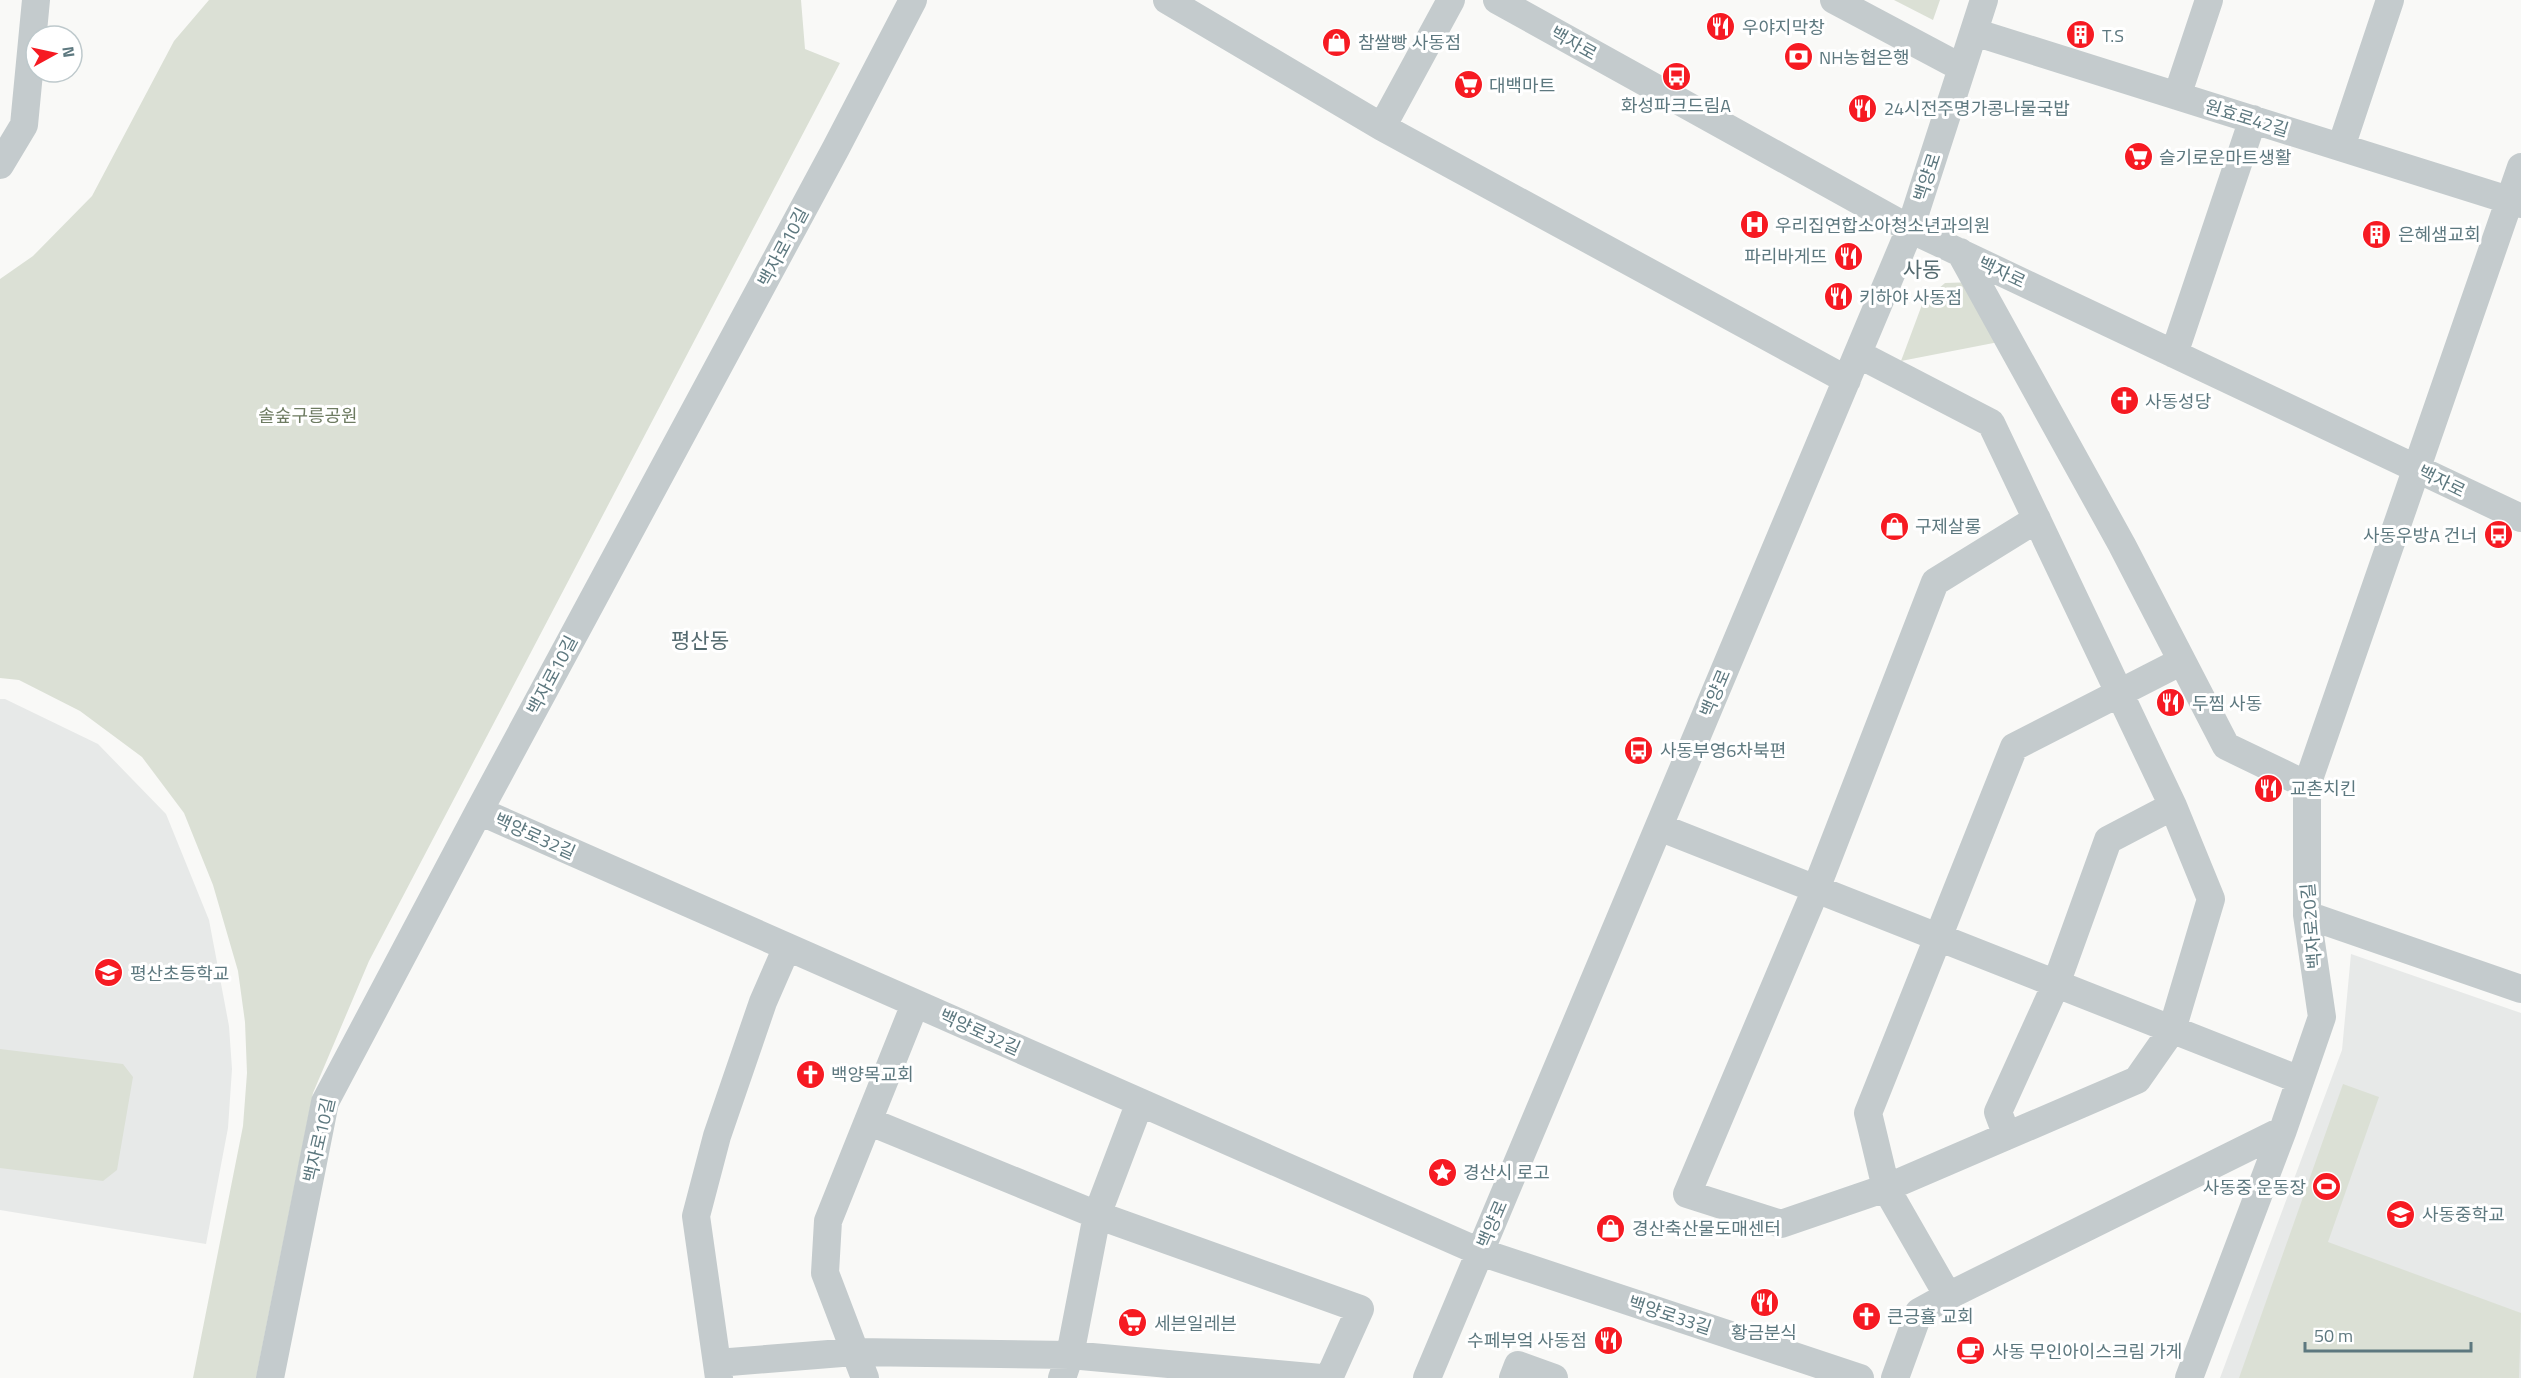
<svg xmlns="http://www.w3.org/2000/svg" width="2521" height="1378" font-family="'Titillium Web','Noto Sans KR',sans-serif">
	<rect width="100%" height="100%" fill="#f9f9f7"/>
	<!-- built -->
	<path fill="#e7e9e8" d="M0,699h5l93,45 68,70 43,106 20,106 3,43 -4,59 -22,116 -206,-34z
		M2351,954l170,59v365h-301l122,-328z"/>
	<!-- green -->
	<path fill="#dbe0d5" d="M209,0h592l4,49 35,14 -471,898 -56,132 -57,285h-63l50,-252 4,-53 -2,-51 -7,-51 -25,-86 -29,-72 -42,-56 -62,-46 -61,-31 -19,-2v-399l33,-23 59,-60 82,-155z
		M1894,0h46l-7,20z
		M1975,282l34,58 -108,21 22,-59 22,-19z
		M0,1049l123,15 10,13 -16,93 -14,11 -103,-13z
		M2343,1084l36,13 -51,145 193,71 -2,65h-280z"/>
	<g fill="none" stroke-linecap="round" stroke-linejoin="round">
		<!-- minor -->
		<path stroke="#c4cbcd" stroke-width="28" d="M1167,0l215,127 465,253
			M1497,0l413,229 611,289
			M1834,0l128,68
			M1974,32l547,172
			M2177,96l32,-96
			M1382,127l69,-127
			M2341,147l49,-147
			M0,165l24,-40 12,-125
			M1960,252l162,293 104,201 81,39
			M1858,354l133,69 182,383 38,93 -39,131 -35,50 -251,108 -105,36 -94,-30 129,-305 119,-307 102,-63
			M2174,354l79,-235
			M479,811l1001,441 380,126
			M1659,827l641,253
			M2307,915l214,74
			M868,1121l229,94 263,94 -31,69
			M2007,1136l-9,-24 58,-128 52,-144 65,-34
			M1948,1296l-62,-108 -18,-75 146,-366 168,-86
			M717,1363l137,-11 216,3 251,23
			M270,1378l55,-276 154,-291 357,-663 77,-148
			M719,1378l-23,-162 21,-80 46,-134 24,-55
			M865,1378l-40,-105 3,-52 87,-217
			M1062,1378l8,-23 27,-140 43,-113
			M1427,1378l483,-1149 74,-229
			M1513,1378l5,-13 36,13
			M1895,1378l24,-66 29,-16 335,-166
			M2189,1378l94,-248 39,-113 -15,-102v-130l214,-618"/>
	</g>
	<!-- icons -->
	<defs>
		<symbol id="restaurant-disc" viewBox="-11 -11 22 22"><circle r="9.5" fill="#f61a22" stroke="#fff"/><path d="M-5-6h1v4h1v-4h1v4h1v-4h1v5L-1.5 .5V6h-2V.5L-5-1ZM5-6V6H3V1.5H1.5Q1.5-4 5-6Z" fill="#fff"/></symbol>
		<symbol id="building-disc" viewBox="-11 -11 22 22"><circle r="9.5" fill="#f61a22" stroke="#fff"/><path d="M-4-6H4V6H1V3H-1V6H-4ZM-2.5-4.3h1.7v1.8h-1.7ZM.8-4.3h1.7v1.8H.8ZM-2.5-1h1.7V.8h-1.7ZM.8-1h1.7V.8H.8Z" fill="#fff"/></symbol>
		<symbol id="shop-disc" viewBox="-11 -11 22 22"><circle r="9.5" fill="#f61a22" stroke="#fff"/><path d="M-5-2.5h2.3a2.7 3.5 0 0 1 5.4 0H5L5.5 6h-11ZM-1.5-2.5h3a1.5 2.3 0 0 0-3 0Z" fill="#fff"/></symbol>
		<symbol id="bank-disc" viewBox="-11 -11 22 22"><circle r="9.5" fill="#f61a22" stroke="#fff"/><path d="M-6-4H6V4H-6ZM0-2.3a2.3 2.3 0 1 0 0 4.6a2.3 2.3 0 1 0 0-4.6Z" fill="#fff"/></symbol>
		<symbol id="bus-disc" viewBox="-11 -11 22 22"><circle r="9.5" fill="#f61a22" stroke="#fff"/><path d="M-5-6H5V4H4V6H2V4H-2V6H-4V4H-5ZM-3.5-4V0h7V-4ZM-3.5 1.2v1.5H-2V1.2ZM2 1.2v1.5H3.5V1.2Z" fill="#fff"/></symbol>
		<symbol id="supermarket-disc" viewBox="-11 -11 22 22"><circle r="9.5" fill="#f61a22" stroke="#fff"/><path d="M-6-5.5h2.5l.6 2H6L4.5 2H-2.5L-4.4-4H-6ZM-1.5 3.2a1.3 1.3 0 1 0 .1 0ZM3 3.2a1.3 1.3 0 1 0 .1 0Z" fill="#fff"/></symbol>
		<symbol id="hospital-disc" viewBox="-11 -11 22 22"><circle r="9.5" fill="#f61a22" stroke="#fff"/><path d="M-5-5h3v3.5h4V-5h3V5h-3V1.5h-4V5h-3Z" fill="#fff"/></symbol>
		<symbol id="church-disc" viewBox="-11 -11 22 22"><circle r="9.5" fill="#f61a22" stroke="#fff"/><path d="M-1.2-6h2.4v3.5h3.3v2.4h-3.3V6h-2.4V-.1h-3.3v-2.4h3.3Z" fill="#fff"/></symbol>
		<symbol id="school-disc" viewBox="-11 -11 22 22"><circle r="9.5" fill="#f61a22" stroke="#fff"/><path d="M0-5L7-2L0 1L-7-2ZM-4 1L0 2.5L4 1V4Q0 6-4 4Z" fill="#fff"/></symbol>
		<symbol id="sight-disc" viewBox="-11 -11 22 22"><circle r="9.5" fill="#f61a22" stroke="#fff"/><path d="M0-6L1.8-2.2L6-1.7L2.9 1.2L3.7 5.4L0 3.3L-3.7 5.4L-2.9 1.2L-6-1.7L-1.8-2.2Z" fill="#fff"/></symbol>
		<symbol id="stadium-disc" viewBox="-11 -11 22 22"><circle r="9.5" fill="#f61a22" stroke="#fff"/><path d="M0-5a6.5 5 0 1 0 0 10a6.5 5 0 1 0 0-10ZM-3.5-1.8h7v3.6h-7Z" fill="#fff"/></symbol>
		<symbol id="cafe-disc" viewBox="-11 -11 22 22"><circle r="9.5" fill="#f61a22" stroke="#fff"/><path d="M-5.5-4.5H6V0H3Q3 3.5 0 3.5H-2.5Q-5.5 3.5-5.5 0ZM3-3.2v2h1.7v-2ZM-6 4.5H4V6H-6Z" fill="#fff"/></symbol>
	</defs>
	<g fill-rule="evenodd">
		<use href="#restaurant-disc" x="1704" y="10" width="33" height="33"/>
		<use href="#building-disc" x="2064" y="18" width="33" height="33"/>
		<use href="#shop-disc" x="1320" y="26" width="33" height="33"/>
		<use href="#bank-disc" x="1782" y="40" width="33" height="33"/>
		<use href="#bus-disc" x="1660" y="60" width="33" height="33"/>
		<use href="#supermarket-disc" x="1452" y="68" width="33" height="33"/>
		<use href="#restaurant-disc" x="1846" y="92" width="33" height="33"/>
		<use href="#supermarket-disc" x="2122" y="140" width="33" height="33"/>
		<use href="#hospital-disc" x="1738" y="208" width="33" height="33"/>
		<use href="#building-disc" x="2360" y="218" width="33" height="33"/>
		<use href="#restaurant-disc" x="1832" y="240" width="33" height="33"/>
		<use href="#restaurant-disc" x="1822" y="280" width="33" height="33"/>
		<use href="#church-disc" x="2108" y="384" width="33" height="33"/>
		<use href="#shop-disc" x="1878" y="510" width="33" height="33"/>
		<use href="#bus-disc" x="2482" y="518" width="33" height="33"/>
		<use href="#restaurant-disc" x="2154" y="686" width="33" height="33"/>
		<use href="#bus-disc" x="1622" y="734" width="33" height="33"/>
		<use href="#restaurant-disc" x="2252" y="772" width="33" height="33"/>
		<use href="#school-disc" x="92" y="956" width="33" height="33"/>
		<use href="#church-disc" x="794" y="1058" width="33" height="33"/>
		<use href="#sight-disc" x="1426" y="1156" width="33" height="33"/>
		<use href="#stadium-disc" x="2310" y="1170" width="33" height="33"/>
		<use href="#school-disc" x="2384" y="1198" width="33" height="33"/>
		<use href="#shop-disc" x="1594" y="1212" width="33" height="33"/>
		<use href="#restaurant-disc" x="1748" y="1286" width="33" height="33"/>
		<use href="#church-disc" x="1850" y="1300" width="33" height="33"/>
		<use href="#supermarket-disc" x="1116" y="1306" width="33" height="33"/>
		<use href="#restaurant-disc" x="1592" y="1324" width="33" height="33"/>
		<use href="#cafe-disc" x="1954" y="1334" width="33" height="33"/>
	</g>
	<g text-anchor="middle" dominant-baseline="central" stroke-width="6" stroke-linejoin="round" paint-order="stroke">
		<!-- poi labels -->
		<g font-size="18" fill="#5d787f" stroke="#fff" text-anchor="start">
			<text x="1742" y="27">우야지막창</text>
			<text x="2102" y="35">T.S</text>
			<text x="1358" y="42">참쌀빵 사동점</text>
			<text x="1819" y="57">NH농협은행</text>
			<text x="1489" y="85">대백마트</text>
			<text x="1676" y="105" text-anchor="middle">화성파크드림A</text>
			<text x="1884" y="108">24시전주명가콩나물국밥</text>
			<text x="2159" y="157">슬기로운마트생활</text>
			<text x="1775" y="225">우리집연합소아청소년과의원</text>
			<text x="2398" y="234">은혜샘교회</text>
			<text x="1827" y="256" text-anchor="end">파리바게뜨</text>
			<text x="1859" y="297">키하야 사동점</text>
			<text x="2145" y="401">사동성당</text>
			<text x="1915" y="526">구제살롱</text>
			<text x="2477" y="535" text-anchor="end">사동우방A 건너</text>
			<text x="2192" y="703">두찜 사동</text>
			<text x="1660" y="750">사동부영6차북편</text>
			<text x="2290" y="788">교촌치킨</text>
			<text x="130" y="973">평산초등학교</text>
			<text x="831" y="1074">백양목교회</text>
			<text x="1463" y="1172">경산시 로고</text>
			<text x="2306" y="1187" text-anchor="end">사동중 운동장</text>
			<text x="2422" y="1214">사동중학교</text>
			<text x="1632" y="1228">경산축산물도매센터</text>
			<text x="1887" y="1316">큰긍휼 교회</text>
			<text x="1154" y="1323">세븐일레븐</text>
			<text x="1764" y="1332" text-anchor="middle">황금분식</text>
			<text x="1587" y="1340" text-anchor="end">수페부엌 사동점</text>
			<text x="1992" y="1351">사동 무인아이스크림 가게</text>
		</g>
		<!-- street labels -->
		<g font-size="18" fill="#5d787f" stroke="#fff">
			<text transform="translate(1574 43) rotate(29)">백자로</text>
			<text transform="translate(2247 118) rotate(17)">원효로42길</text>
			<text transform="translate(1927 177) rotate(-72)">백양로</text>
			<text transform="translate(783 247) rotate(-62)">백자로10길</text>
			<text transform="translate(2002 272) rotate(25)">백자로</text>
			<text transform="translate(2442 481) rotate(26)">백자로</text>
			<text transform="translate(552 675) rotate(-62)">백자로10길</text>
			<text transform="translate(1715 693) rotate(-67)">백양로</text>
			<text transform="translate(535 836) rotate(24)">백양로32길</text>
			<text transform="translate(2311 926) rotate(-95)">백자로20길</text>
			<text transform="translate(980 1032) rotate(24)">백양로32길</text>
			<text transform="translate(319 1140) rotate(-77)">백자로10길</text>
			<text transform="translate(1492 1224) rotate(-67)">백양로</text>
			<text transform="translate(1670 1315) rotate(18)">백양로33길</text>
		</g>
		<!-- park labels -->
		<g font-size="18" fill="#6d7b61" stroke="#fff">
			<text x="308" y="415">솔숲구릉공원</text>
		</g>
		<!-- quarter labels -->
		<g font-size="21" fill="#546a6f" stroke="#fff">
			<text x="1922" y="269">사동</text>
			<text x="700" y="640">평산동</text>
		</g>
	</g>
	<!-- north arrow -->
	<g transform="translate(54 54) rotate(82)"><circle r="28" fill="#ffffff" stroke="#bec9cc" stroke-width="1.5"/>
	<path d="M0-4.5L10 22L0 15L-10 22Z" fill="#f61a22"/>
	<text y="-9" font-size="16" font-weight="bold" text-anchor="middle" fill="#5d787f">N</text>
	</g>
	<!-- scale -->
	<path d="M2305 1342v9h166v-9" fill="none" stroke="#5d787f" stroke-width="3"/>
	<text x="2314" y="1342" font-size="18" fill="#5d787f" stroke="#ffffff" stroke-width="4.5" paint-order="stroke">50 m</text>
</svg>
